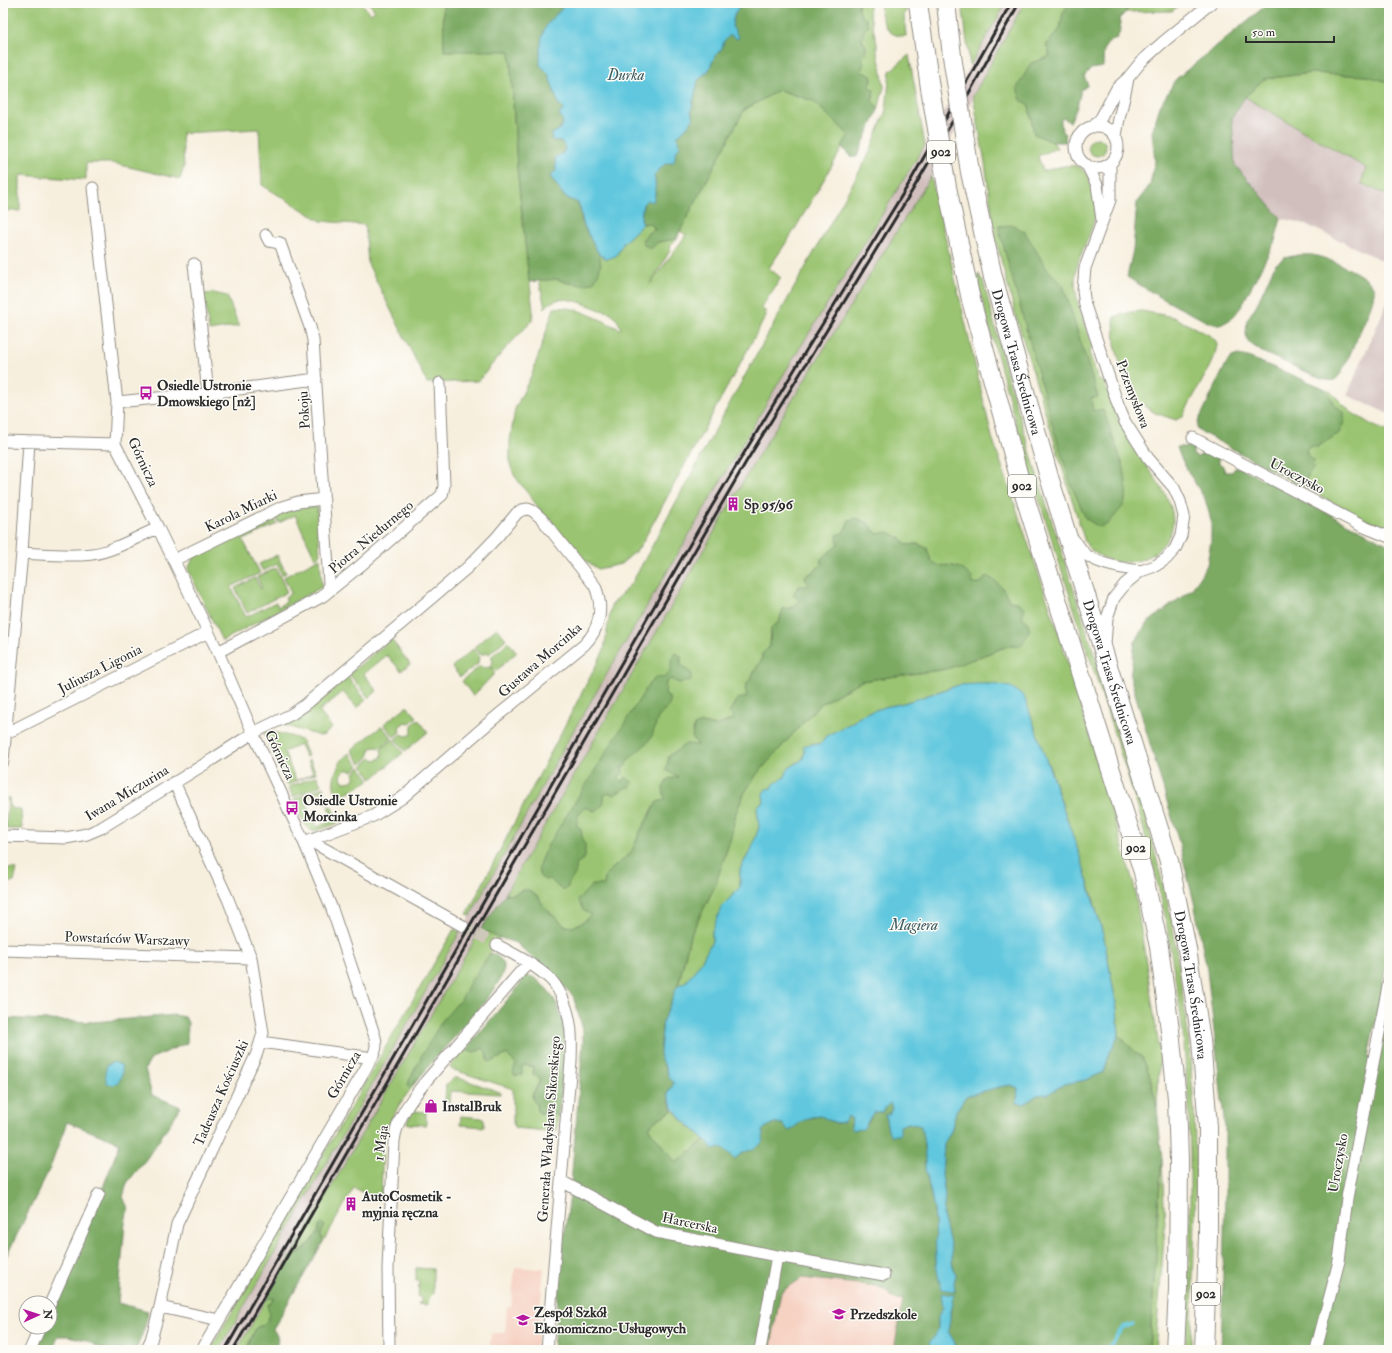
<svg xmlns="http://www.w3.org/2000/svg" width="1392" height="1353" viewBox="0 0 1392 1353" font-family="'IM FELL Double Pica',serif">
<rect width="100%" height="100%" fill="#fdfcf7"/>
<filter id="ink" filterUnits="userSpaceOnUse"><feTurbulence type="fractalNoise" baseFrequency=".025" numOctaves="2"/><feDisplacementMap in="SourceGraphic" scale="8" xChannelSelector="R" yChannelSelector="G"/><feConvolveMatrix kernelMatrix="1 2 1 2 8 2 1 2 1" color-interpolation-filters="sRGB"/></filter>
<filter id="wash" filterUnits="userSpaceOnUse"><feTurbulence type="fractalNoise" baseFrequency=".012" numOctaves="4" result="noise"/><feDisplacementMap in="SourceGraphic" scale="16" xChannelSelector="R" yChannelSelector="G"/><feGaussianBlur stdDeviation="0.9" result="paint"/><feColorMatrix in="noise" values="0 0 0 0 0 0 0 0 0 0 0 0 0 0 0 0 0 1.4 0 .05"/><feComposite in="paint" operator="in"/></filter>
<g filter="url(#wash)">
<rect width="100%" height="100%" fill="#f7efde"/>
<path fill="#f6d2c3" d="M515,1267L537,1269L544,1268L536,1350H477V1347H490L491,1333H505L507,1307H511Z
M802,1278L877,1286L889,1292L893,1298L903,1300L894,1350H770L781,1292Z"/>
<path fill="#d1bfbd" d="M1006,3H1024L931,176L761,451L505,894L479,932L237,1350H219L470,916L571,735L782,377L925,145Z
M1245,97L1367,169L1361,183L1389,196V414L1347,395L1389,298L1383,261L1305,224L1281,218L1235,165L1232,118Z"/>
<path fill="#9ac471" stroke="#62784e" d="M3,3H362L370,14L375,11L369,3H443L444,51L510,50L517,168L533,311L532,321L506,348L478,381L427,383L368,264L365,225L321,221L262,185L259,129L182,133L184,167L180,179L112,163H86V180L20,175V211L3,210Z
M859,3H869V11L877,44V52L881,67L884,87L878,110L876,105L872,101L874,96L869,87L872,79L869,74L861,72V58L866,46L862,40L864,29L858,5Z
M880,3H907V9L904,15L906,36C886,38 881,20 880,3Z
M962,3H1006L970,66Z
M1024,3H1069L1063,13L1060,29L1046,45L1050,54L1046,58L1031,63L1021,100L1029,106L1034,134L1053,142L1057,148L1038,156L1043,171C1052,169 1066,164 1076,166C1094,172 1098,205 1094,220C1090,238 1079,254 1076,272C1072,295 1085,325 1093,346L1089,352L1098,379L1105,383C1111,402 1118,421 1128,439C1144,470 1196,511 1161,547C1150,560 1133,563 1117,562C1110,562 1095,554 1090,549C1088,548 1087,544 1085,542L1015,313L995,237L985,163L973,96Z
M1126,3H1183L1172,11L1126,12Z
M909,55L925,145L782,377L571,735L470,916L467,914L604,650L611,606L633,581L743,379L869,154L886,110L890,71Z
M1311,73L1367,76L1389,82V196L1361,183L1366,168L1245,97L1264,79Z
M779,90L813,101L850,135L792,234L769,268L781,278L761,308L765,311L766,316L641,545L636,551L621,564L598,569L571,551L514,475L510,464V441L515,409L532,374L554,308C573,304 603,321 620,329L621,327C618,322 615,315 609,312C606,311 601,311 598,309C582,303 558,291 545,308L539,280L557,279L568,283L601,265L599,254L607,259L616,256L624,242L643,224L651,223L655,230L658,242L677,239L671,245L670,251L650,284L686,235L680,231L744,110Z
M1088 147a9 9 0 1 1 18 0a9 9 0 1 1-18 0Z
M931,176L992,437L1059,634L1134,885L1160,1053L1157,1107L1149,1073L1142,1057L1136,1053L1119,1035L1117,1009L1104,938L1092,894L1050,768L1011,687L991,684L959,685L904,703L885,707L864,714L851,723L826,736L820,744H811L805,751L803,759L788,769L785,777L774,784L764,802L757,807L759,827L752,848L740,869V887L727,901L712,931V941L701,962L687,981L678,986L690,936L715,886L731,837L736,812L745,792L757,774L819,705L861,681L947,669L1008,646H1020L1022,617L1017,602L1009,601L1006,594L981,583L972,585L950,565L940,566L931,561L926,548L917,544L907,545L902,539L877,534L868,523L849,520L838,545L821,559V564L815,571L805,576L808,586C801,600 800,607 783,609L779,622L771,629L770,646L762,654V659L746,686L748,697L734,719L716,726L702,723L698,745L679,777L663,788L666,800L657,802L641,830L631,853L606,874L604,885L591,914L585,921L573,927L565,926L545,908L539,898L523,890L512,895L505,894L761,451Z
M979,274L981,279L983,280L1008,378L1038,478L1143,806L1172,920L1188,1033L1194,1107L1196,1185L1191,1350H1185L1190,1245V1160L1189,1107L1183,1034L1178,996L1166,921L1158,885L1138,808L1022,446L978,285L980,283L978,276Z
M214,293L227,296L239,326L209,331L204,294Z
M1142,311L1173,317L1209,335L1217,342C1219,356 1190,401 1183,416L1176,420L1155,413L1138,401L1127,387L1115,345L1114,317L1131,312Z
M1319,386L1330,391L1351,412L1372,425L1389,432V526L1377,525L1303,487L1309,473L1314,468L1308,458L1306,449L1310,446L1317,447L1339,433L1344,412L1334,405L1328,393Z
M300,507H317V508L320,555L315,558L295,515L279,523L276,517L292,509Z
M274,518L277,524L243,540L260,573L231,587L246,617L276,602L278,607L287,601L285,597L291,593L284,577L320,558L322,587L222,641L188,569L194,557Z
M277,555L286,573L282,575L277,564L263,571L259,564Z
M276,568L287,592L247,613L235,588L255,578L261,589L262,588L257,577Z
M497,628L506,639L489,654L486,653L481,655L474,647Z
M391,639L410,664L401,671L387,655L364,674L377,691L369,698L349,674Z
M508,642L517,652L496,671L491,666L493,661L491,657Z
M473,649L479,656L478,664L460,677L452,667Z
M480,666L484,668L490,667L495,673L473,696L462,681Z
M347,676L366,700L357,708L343,692L319,711L332,728L324,735L320,736L283,725L282,724Z
M406,707H408L417,717L410,723L405,722L399,727L400,732L394,737L384,724Z
M418,719L428,732L405,751L395,739L401,734L406,736L410,735L412,731V725Z
M382,726L392,738L380,748L376,747L371,748L369,753V757L361,764L351,750Z
M267,730L297,738L302,741L308,756L306,757L300,745L284,752L296,781L313,773L308,760H310L316,773L287,785L264,732Z
M393,739L403,753L372,779L362,766L371,758L376,760L381,758L382,754L381,749Z
M349,753L359,766L353,771L350,770H345L341,775L342,780L345,782L352,781L355,776L354,773L360,767L370,780L354,789L339,796C329,787 335,769 342,760C344,757 347,755 349,753Z
M317,776L321,785L293,797L289,787Z
M323,787L330,803L327,804L321,791L305,799L317,827L334,820L328,807L331,806L338,822L336,824C329,826 321,830 314,831C304,831 298,808 294,799Z
M8,797L9,798L10,808L21,809L22,829H8L6,826Z
M3,868L17,869L14,882H3Z
M454,929L460,932L219,1350H210Z
M479,932L490,933L494,936L499,938L462,998L434,1036L409,1081L410,1087L418,1079L399,1105L388,1127L383,1138L381,1197C371,1197 363,1193 354,1188L323,1242L322,1238L320,1235L322,1231L319,1230L312,1241L298,1254V1252C302,1244 305,1244 304,1234Z
M483,1048L486,1052L487,1059L495,1061L498,1058L507,1054L512,1060L522,1067L525,1065L533,1067L540,1078L539,1082L532,1095L533,1100L536,1104L537,1111L540,1113H555L558,1117L556,1132L516,1128L514,1127L513,1122V1089L451,1069L450,1066L466,1049L479,1051Z
M454,1078H459L500,1092V1094L450,1091L449,1102L445,1101L446,1085Z
M673,1110L688,1126L706,1139L676,1163L648,1127L658,1119Z
M415,1111L426,1112V1125L408,1124L407,1123L409,1117Z
M461,1116L482,1118L484,1120V1127L460,1125Z
M1162,1159L1165,1227L1155,1350H1149C1155,1286 1156,1223 1162,1159Z
M416,1268L433,1269V1294L429,1298L428,1304L425,1305L418,1304V1303H421V1298L418,1297L419,1281H416Z
M275,1297L269,1309L270,1315L266,1323L256,1328L246,1350H237L265,1301L270,1298Z"/>
<path fill="#7baa63" stroke="#536a47" d="M443,3H566L547,25L542,47L540,65L548,73L559,105L563,107C564,120 564,127 552,134L551,139L561,141L565,147L563,153L555,158L556,171L550,176L565,197L578,203C582,210 580,217 583,224C592,247 611,257 593,283L581,285L568,283L557,279L529,282L517,168L510,51H444Z
M741,3H859L858,5L861,16L866,18L869,26L864,30L862,40L866,46V54L862,58L864,63L861,72L870,74L872,79L869,87L874,90L872,101L876,105L878,110L857,157H853L846,152L842,146L849,135L813,101L779,90L744,110L680,231L677,239L658,242L651,249L645,246L642,240L649,232L655,230L651,223L643,224L641,219L643,204L647,200L653,202C656,193 656,185 653,175L665,164L674,162L677,137L693,120L691,111L698,80L709,70L715,56L722,48L724,41L730,35L737,39L732,26L734,16Z
M1069,3H1126V12L1119,19L1121,29L1117,38C1101,45 1104,51 1103,67L1091,69L1084,76L1087,83V86L1081,90L1077,107L1070,122L1063,118L1061,120L1062,132L1065,134L1066,142H1053L1034,134L1029,106L1021,100L1017,88L1031,63L1046,58L1050,55L1046,45L1060,29L1063,13Z
M1269,3H1389V82L1367,76L1311,73L1264,79L1245,97L1232,118L1235,165L1281,218L1275,241L1241,307C1234,316 1227,326 1214,324C1208,323 1200,318 1194,315C1171,304 1149,291 1127,277L1133,250L1137,202L1150,185L1155,162L1152,132L1160,106L1176,79Z
M1013,225L1025,232L1047,269L1063,285L1098,397L1091,398L1093,411L1103,409L1124,468L1127,490L1124,505L1108,524L1099,527L1086,519L1072,487L1053,427L1033,354L998,226Z
M1298,255C1304,255 1311,254 1317,256C1329,259 1371,276 1374,289C1376,300 1360,330 1356,341C1352,349 1342,375 1336,379C1332,382 1327,380 1322,379L1262,352L1248,342L1246,334L1247,320L1257,304L1275,265L1284,258Z
M1238,355L1248,357L1319,386L1328,393L1334,405L1344,412V422L1339,433L1317,447L1310,446L1306,449L1308,457L1313,460L1314,468L1309,473L1303,487L1203,433L1197,428L1198,422L1227,362L1232,357Z
M1177,447H1193V455L1198,457L1203,453L1211,452L1218,456L1219,463L1223,466L1225,472H1232L1235,468L1239,467L1389,545V952L1368,1058L1378,1059L1389,1007V1350H1221L1225,1194V1127L1207,970L1194,902L1177,835L1130,676L1135,642L1146,624L1192,589L1207,565L1211,540V520L1205,499L1190,475L1180,456Z
M857,518L868,523L877,534L888,532L902,539L907,545L917,544L927,548L931,561L940,566C954,564 963,567 972,578L973,584L981,583L987,576C999,583 1004,588 1009,601L1017,602L1025,608L1022,617C1035,626 1028,636 1020,646H1008L947,669L861,681L819,705L757,774L745,792L736,812L731,837L715,886L690,936L678,986C674,992 674,997 671,1003C669,1009 664,1015 663,1021C660,1043 658,1065 674,1083L668,1093L669,1101L673,1110L658,1119L648,1127L676,1163L706,1139L714,1149C721,1147 724,1148 729,1153L740,1154L747,1150L753,1149L763,1134L762,1131C767,1125 775,1123 783,1123L789,1130L805,1119L815,1117L822,1116L837,1124L848,1116L852,1119L851,1126L868,1123L871,1116L874,1112H883L884,1108L890,1103L892,1108L889,1114L885,1115L888,1130L908,1123L922,1126L925,1158V1167L934,1210L936,1233V1264L939,1272V1281L955,1292L954,1282L956,1275L952,1263V1252L943,1216L945,1196L942,1175L944,1144L951,1131L956,1111L966,1096L999,1087L1011,1085L1018,1088L1017,1103L1024,1104L1037,1095L1048,1094L1064,1084L1086,1080L1104,1072L1110,1052L1119,1035L1136,1053L1142,1057L1149,1073L1157,1107L1162,1159L1157,1217L1156,1259L1149,1350H955V1343L948,1331C950,1322 949,1312 953,1304L942,1293L943,1307L938,1317V1328L935,1336L929,1343L937,1347L939,1350H894L903,1300L892,1298L889,1292L877,1286L802,1278L781,1292L770,1350H553L562,1253L570,1195L583,1043V1030L573,996L553,975L516,943L494,936L490,933L479,932L505,894L512,895L523,890H529L539,898L545,908L565,926L573,927L585,921L591,915L583,910L578,900L592,885H604L606,874L631,853L641,830L657,802L665,800L663,788L668,779L678,777L666,770L669,756L686,744L698,745L692,737L694,726L702,723L716,726L734,719L729,712L737,699L747,697L745,687L762,659V654L770,646L771,628L779,622L783,609L792,608L800,601L793,594L799,586H808L805,576L815,571L821,564V559L838,545L837,535L844,532L849,520Z
M676,653L681,656V665L692,674L690,681H685L679,683L671,679L666,682L665,695L669,697L670,704L658,718L652,736L647,743L628,760L626,766L622,767L623,773L619,776L620,781H623L626,777L633,783L631,787H627L614,795L610,793L604,795C605,804 602,807 594,811L586,807C579,812 576,818 577,826L581,829L583,842L585,844V858L577,863C576,867 576,871 575,874C572,880 568,881 568,887L564,890L558,887L550,879L545,880C543,879 541,878 540,876C535,867 544,853 548,845L649,684C654,679 657,676 664,678C670,672 672,667 671,659Z
M491,953C497,956 504,959 504,968C503,986 452,1040 438,1055C429,1066 420,1078 409,1088L408,1086L409,1081L423,1053L442,1021L462,998L470,982Z
M524,975C528,976 533,976 536,979C540,981 543,986 547,989C575,1021 563,1079 558,1117L555,1113L552,1115L548,1112L540,1113L537,1111L536,1104L533,1100L532,1095L539,1083L540,1078L533,1075V1067L525,1065L522,1067V1075L515,1076C512,1072 514,1068 516,1064L512,1060L507,1054L491,1062L488,1061L486,1052L483,1048L474,1052L466,1049L514,992L522,981Z
M175,1015L185,1017L188,1023L187,1043L152,1058L145,1069L152,1095L181,1107L147,1158L127,1183L123,1197L128,1208L125,1223L118,1303L148,1311L144,1330L136,1350H104L85,1340L68,1336H58L53,1350L45,1346L39,1350H32L42,1327H50V1310L102,1190L120,1143L67,1122L50,1168L3,1263V1018L93,1022Z
M322,1224L324,1225L325,1226L320,1235L322,1238L323,1242L273,1329C278,1336 280,1342 274,1350H246L256,1328L266,1323L270,1315L267,1305L273,1300L274,1298H270L265,1301L304,1234C304,1243 301,1245 298,1252V1254C307,1248 318,1237 319,1226Z"/>
<path fill="#61c7de" stroke="#467984" d="M566,3H741L734,16L732,26L739,38L737,39L730,35L724,41L722,48L715,56L709,70L698,80L691,111L693,120L677,137L680,146L676,152L674,162L665,164L654,175C656,185 656,193 653,202L647,200L643,204L641,219L643,224L624,242L616,256L607,259L599,254L588,234L583,223L580,207L578,203L565,197L550,176L556,171L555,157L563,153L565,148L561,141L551,140L552,134L559,130L563,124L562,119L559,114L563,111V107L559,105L548,73L540,65C540,53 540,35 547,25C552,17 561,11 566,3Z
M976,684H991L1011,687L1024,696L1082,862L1104,938L1117,1009L1119,1035L1110,1052L1104,1072L1086,1080L1064,1084L1048,1094L1037,1095L1024,1104L1017,1103L1018,1088L1011,1085L999,1087L966,1096L956,1111L951,1131L944,1144L942,1175L945,1196L943,1216L952,1252V1263L956,1275L954,1282L955,1292L942,1289C932,1264 938,1237 934,1210C932,1196 928,1182 925,1169C925,1166 925,1163 925,1160C925,1149 923,1137 921,1126L908,1123L900,1126V1135H891L888,1130L885,1115L889,1114L892,1108L890,1103L885,1108L883,1112H874C869,1117 868,1124 863,1129L853,1130L851,1126L852,1119L848,1116L844,1122C834,1124 832,1121 823,1117C813,1112 797,1125 789,1131L785,1127L783,1124C775,1123 767,1125 762,1131C769,1151 745,1147 735,1159C728,1153 724,1145 714,1150C700,1129 672,1120 668,1093L674,1083L669,1077L664,1064L661,1060L660,1053L663,1020L671,1003L675,991L678,986L687,981L701,962L712,941V931L721,908L740,887V869L752,848L759,827L757,807L764,802L763,794L766,789L772,788L774,784L785,777L788,769L803,759L805,751L803,746L811,744H820L826,736L851,723L864,714L885,707L904,703L959,685Z
M113,1062L121,1065L122,1070V1074L118,1083L113,1085L107,1083L105,1074L107,1065Z
M941,1293L954,1295L953,1304L950,1311V1319L948,1331L955,1343V1350H939L937,1347L932,1348L929,1343L935,1336L938,1328V1317L943,1307Z"/>
<g fill="none" stroke-linecap="round" stroke-linejoin="round">
<path stroke="#61c7de" stroke-width="3.5" d="M1107,1350L1123,1327L1133,1324"/>
</g>
</g>
<g filter="url(#ink)">
<g fill="none" stroke-linecap="round" stroke-linejoin="round">
<path stroke="#cec8ba" stroke-width="11" stroke-dasharray="11 5.5" stroke-linecap="butt" d="M463,926L497,945"/>
<g stroke="#918d84" stroke-width="13">
<path id="street" d="M1076 147a21 21 0 1 1 42 0a21 21 0 1 1-42 0Z
M1093,127L1101,118L1117,88L1128,78L1141,62L1162,43L1211,3
M1116,137C1118,117 1125,98 1128,78
M1087,165L1097,185L1102,220
M93,188L117,402L115,444L158,528L218,652L253,733L304,842L332,909L375,1037C377,1046 376,1051 371,1059L202,1350
M266,235L269,241L280,243L310,327L313,340L329,583L328,590L324,594
M194,264L208,393
M117,402L208,393L316,379
M1193,438L1362,526L1389,537
M3,441L115,444
M1072,538C1076,542 1080,548 1084,553C1096,564 1125,569 1141,571
M22,553C45,554 69,557 92,554C112,552 139,536 158,528
M174,560L282,507L298,502L324,499
M1105,644L1107,618L1114,598L1125,584L1141,571L1155,566L1166,559L1175,549L1181,536L1184,516L1180,501L1174,488L1148,458L1125,422L1118,405L1085,305L1083,291L1085,268L1110,200V164
M218,652L323,596L360,566L442,495L444,486L440,383
M3,732L13,730L208,632
M3,761L22,553L29,442
M3,836L66,838L87,834L101,828L213,759L253,733L292,714L305,705L468,567L497,537L517,513L522,510L528,509L533,511L542,519L595,586C604,608 600,629 584,645L491,721L402,798L373,816L304,842
M304,842L314,843L463,926
M497,945C515,955 534,964 549,978C554,982 558,989 561,995C572,1018 572,1036 571,1061L547,1350
M3,950L251,958
M261,1042L366,1057L371,1059
M561,1181L656,1232L777,1256L884,1275
M50,1304L99,1194
M160,1307L219,1320
M30,1350L40,1327
M146,1350L151,1340L160,1307L177,1224L257,1053L263,1033L251,958L228,899L174,782
M389,1350L388,1268L394,1141C397,1117 411,1100 426,1081L528,963
M760,1350L777,1256
M1316,1350L1339,1261L1347,1198L1389,981"/>
</g>
<g stroke="#918d84" stroke-width="20">
<g id="primary">
<path id="s1" d="M993,277L1049,477L1169,861L1187,949L1201,1040L1208,1127V1238L1204,1350"/>
<path d="M971,300L1022,488L1143,872L1159,947L1170,1030L1177,1099L1179,1160L1178,1289L1175,1350"/>
</g>
</g>
<use href="#street" stroke="#fff" stroke-width="11"/>
<use href="#primary" stroke="#fff" stroke-width="18"/>
<path stroke="#2b2b2b" stroke-width="3" d="M225,1350L712,506L807,349L907,187L1011,3
M233,1350L746,462L912,191L973,86L1019,3"/>
<g stroke="#918d84" stroke-width="20" stroke-linecap="butt">
<path id="primary-bridge" d="M918,3L930,88L947,187L971,300
M946,3L952,56L970,172L993,277"/>
</g>
<use href="#primary-bridge" stroke="#fff" stroke-width="18"/>
</g>
</g>
<defs>
<g id="bus-bare" transform="scale(1.08)"><path d="M-5-6H5V4H4V6H2V4H-2V6H-4V4H-5ZM-3.5-4V0h7V-4ZM-3.5 1.2v1.5H-2V1.2ZM2 1.2v1.5H3.5V1.2Z" fill="#b5179e" stroke="#fdfcf7" stroke-width="2.5" paint-order="stroke"/></g>
<g id="building-bare" transform="scale(1.08)"><path d="M-4-6H4V6H1V3H-1V6H-4ZM-2.5-4.3h1.7v1.8h-1.7ZM.8-4.3h1.7v1.8H.8ZM-2.5-1h1.7V.8h-1.7ZM.8-1h1.7V.8H.8Z" fill="#b5179e" stroke="#fdfcf7" stroke-width="2.5" paint-order="stroke"/></g>
<g id="shop-bare" transform="scale(1.08)"><path d="M-5-2.5h2.3a2.7 3.5 0 0 1 5.4 0H5L5.5 6h-11ZM-1.5-2.5h3a1.5 2.3 0 0 0-3 0Z" fill="#b5179e" stroke="#fdfcf7" stroke-width="2.5" paint-order="stroke"/></g>
<g id="school-bare" transform="scale(1.08)"><path d="M0-5L7-2L0 1L-7-2ZM-4 1L0 2.5L4 1V4Q0 6-4 4Z" fill="#b5179e" stroke="#fdfcf7" stroke-width="2.5" paint-order="stroke"/></g>
</defs>
<g fill-rule="evenodd">
<use href="#bus-bare" x="146" y="393"/>
<use href="#building-bare" x="733" y="504"/>
<use href="#bus-bare" x="292" y="808"/>
<use href="#shop-bare" x="431" y="1106"/>
<use href="#building-bare" x="351" y="1204"/>
<use href="#school-bare" x="839" y="1314"/>
<use href="#school-bare" x="523" y="1320"/>
</g>
<g text-anchor="middle" dominant-baseline="central" stroke-width="3" stroke-linejoin="round" paint-order="stroke">
<g fill="#fdfcf7" stroke="#6a6a68" stroke-width="1">
<rect x="927" y="141" width="28" height="22" rx="3"/>
<rect x="1008" y="475" width="28" height="22" rx="3"/>
<rect x="1122" y="837" width="28" height="22" rx="3"/>
<rect x="1192" y="1283" width="28" height="22" rx="3"/>
</g>
<g font-size="13" font-weight="bold" fill="#2b2b2b">
<text x="941" y="152">902</text>
<text x="1022" y="486">902</text>
<text x="1136" y="848">902</text>
<text x="1206" y="1294">902</text>
</g>
<g font-size="14" fill="#2b2b2b" stroke="#fdfcf7">
<text stroke="none"><textPath href="#s1" startOffset="88">Drogowa Trasa Średnicowa</textPath></text>
<text transform="translate(1133 394) rotate(69)">Przemysłowa</text>
<text transform="translate(304 410) rotate(-94)">Pokoju</text>
<text transform="translate(143 462) rotate(65)">Górnicza</text>
<text transform="translate(1297 476) rotate(28)">Uroczysko</text>
<text transform="translate(241 511) rotate(-26)">Karola Miarki</text>
<text transform="translate(371 537) rotate(-40)">Piotra Niedurnego</text>
<text transform="translate(540 660) rotate(-41)">Gustawa Morcinka</text>
<text transform="translate(100 669) rotate(-27)">Juliusza Ligonia</text>
<text stroke="none"><textPath href="#s1" startOffset="412">Drogowa Trasa Średnicowa</textPath></text>
<text transform="translate(280 755) rotate(65)">Górnicza</text>
<text transform="translate(127 793) rotate(-31)">Iwana Miczurina</text>
<text transform="translate(127 939) rotate(2)">Powstańców Warszawy</text>
<text stroke="none"><textPath href="#s1" startOffset="736">Drogowa Trasa Średnicowa</textPath></text>
<text transform="translate(344 1075) rotate(-60)">Górnicza</text>
<text transform="translate(221 1093) rotate(-66)">Tadeusza Kościuszki</text>
<text transform="translate(549 1129) rotate(-86)">Generała Władysława Sikorskiego</text>
<text transform="translate(381 1143) rotate(-82)">1 Maja</text>
<text transform="translate(1338 1163) rotate(-80)">Uroczysko</text>
<text transform="translate(690 1223) rotate(12)">Harcerska</text>
</g>
<g font-size="14" font-weight="bold" fill="#2b2b2b" stroke="#fdfcf7" text-anchor="start">
<text x="157" y="385">Osiedle Ustronie<tspan x="157" dy="16">Dmowskiego [nż]</tspan></text>
<text x="744" y="504">Sp 95/96</text>
<text x="303" y="800">Osiedle Ustronie<tspan x="303" dy="16">Morcinka</tspan></text>
<text x="442" y="1106">InstalBruk</text>
<text x="362" y="1196">AutoCosmetik -<tspan x="362" dy="16">myjnia ręczna</tspan></text>
<text x="534" y="1312">Zespół Szkół<tspan x="534" dy="16">Ekonomiczno-Usługowych</tspan></text>
<text x="850" y="1314">Przedszkole</text>
</g>
<g font-size="15" font-style="italic" fill="#3b5a61" stroke="#fdfcf7">
<text x="626" y="75">Durka</text>
<text x="914" y="925">Magiera</text>
</g>
</g>
<rect width="1392" height="1353" fill="none" stroke="#fdfcf7" stroke-width="16"/>
<g transform="translate(38 1315) rotate(87)"><circle r="19" fill="#fdfcf7" stroke="#a9a8a5"/>
<path d="M0-3L7 15L0 10L-7 15Z" fill="#b5179e"/>
<text y="-6" font-size="11" font-weight="bold" text-anchor="middle" fill="#2b2b2b">N</text>
</g>
<path d="M1246 36v6h88v-6" fill="none" stroke="#2b2b2b" stroke-width="2"/>
<text x="1252" y="36" font-size="12" fill="#2b2b2b" stroke="#fdfcf7" stroke-width="3" paint-order="stroke">50 m</text>
</svg>
